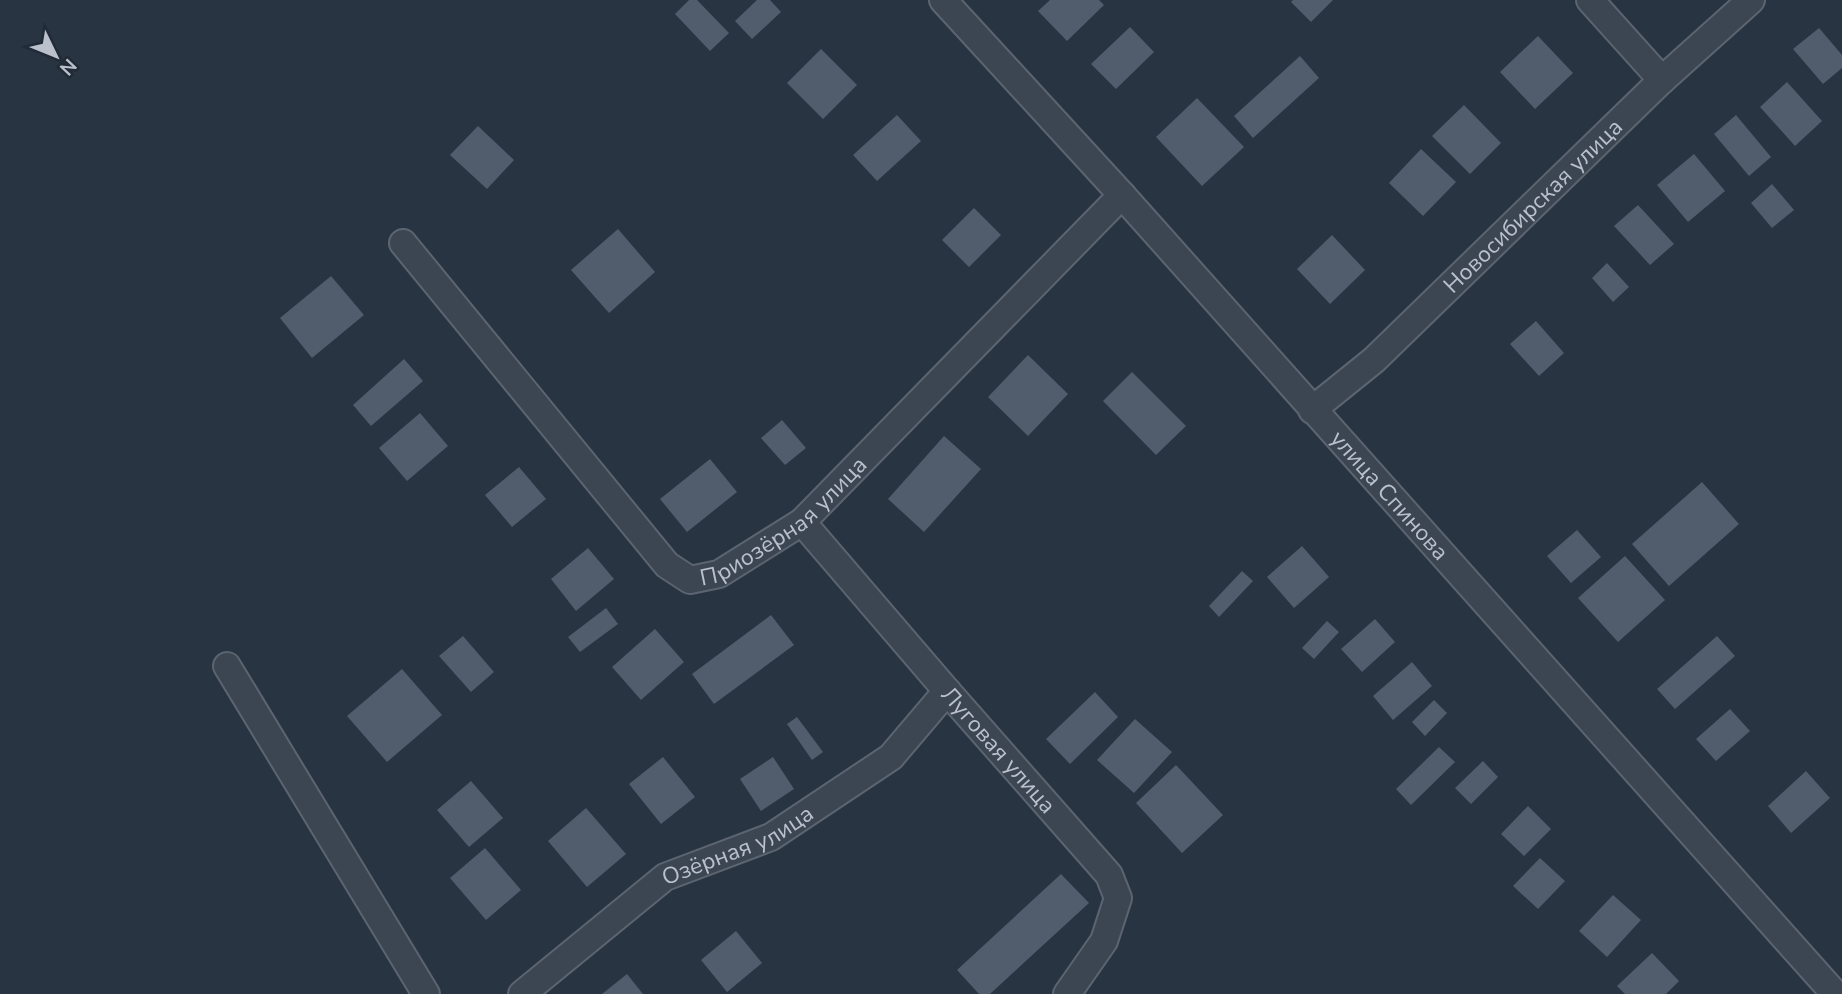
<svg xmlns="http://www.w3.org/2000/svg" width="1842" height="994" viewBox="0 0 1842 994" font-family="'Nunito Sans',sans-serif">
<rect width="100%" height="100%" fill="#283442"/>
<path fill="#515d6d" d="M689,0H697L729,33L710,51L675,14Z
M757,0H770L781,12L752,39L735,21Z
M1050,0H1099L1104,5L1067,41L1038,11Z
M1293,0H1333L1311,22L1291,2Z
M1130,27L1154,52L1116,89L1091,64Z
M1819,28L1842,55V68L1823,84L1793,49Z
M1538,36L1573,73L1535,109L1500,72Z
M821,49L857,85L823,119L787,83Z
M1300,56L1319,78L1253,138L1234,116Z
M1787,82L1822,121L1795,146L1760,107Z
M1197,98L1244,147L1202,186L1156,137Z
M1464,105L1501,143L1470,174L1432,136Z
M897,115L921,141L877,181L853,155Z
M1736,115L1771,157L1749,176L1714,134Z
M478,126L514,160L487,189L450,155Z
M1421,149L1456,182L1423,216L1389,183Z
M1694,154L1725,191L1688,222L1657,185Z
M1772,184L1794,210L1772,228L1751,203Z
M1638,205L1674,244L1650,265L1614,226Z
M974,208L1001,235L969,267L942,240Z
M618,229L655,272L609,313L571,270Z
M1332,235L1365,270L1330,304L1297,269Z
M1607,263L1629,287L1613,302L1592,278Z
M331,276L364,315L312,358L280,318Z
M1536,321L1564,353L1539,376L1510,344Z
M1028,355L1068,394L1028,436L988,397Z
M404,359L423,381L371,426L353,405Z
M1132,372L1186,426L1156,455L1103,401Z
M420,413L448,446L407,481L379,448Z
M782,420L806,448L785,465L761,438Z
M944,436L981,469L924,532L888,499Z
M710,459L737,492L687,532L660,499Z
M519,467L546,499L512,527L485,495Z
M1702,482L1739,524L1669,586L1632,544Z
M1577,530L1601,557L1571,583L1547,556Z
M1302,546L1329,577L1294,608L1267,577Z
M588,548L614,579L576,611L551,579Z
M1625,556L1665,600L1618,642L1578,598Z
M1242,571L1253,581L1219,617L1209,606Z
M606,608L618,624L580,652L568,637Z
M771,615L794,645L714,704L692,674Z
M1375,619L1395,642L1362,672L1341,649Z
M1327,621L1339,632L1314,659L1302,648Z
M655,629L684,662L641,700L612,667Z
M463,636L494,672L471,692L439,656Z
M1717,636L1735,656L1675,709L1657,689Z
M1412,662L1432,686L1393,720L1373,696Z
M402,669L442,715L387,762L347,716Z
M1095,692L1118,717L1070,764L1046,739Z
M1434,700L1447,713L1425,736L1412,722Z
M1730,709L1750,731L1716,761L1696,739Z
M797,717L823,752L812,760L787,724Z
M1135,719L1172,752L1134,793L1097,760Z
M1439,747L1455,762L1411,805L1396,789Z
M663,757L695,797L661,824L629,784Z
M773,757L794,789L761,811L740,779Z
M1483,761L1498,777L1471,804L1455,788Z
M1176,765L1223,815L1182,853L1136,803Z
M1806,771L1830,798L1791,833L1768,806Z
M471,781L503,818L469,847L437,810Z
M1528,806L1551,829L1524,856L1501,834Z
M586,808L626,854L587,887L548,841Z
M485,848L521,890L486,920L450,878Z
M1540,858L1565,881L1538,909L1513,886Z
M1061,874L1089,903L990,994H979L957,970Z
M1613,895L1641,920L1607,957L1579,931Z
M736,931L762,963L727,992L701,960Z
M1652,953L1679,981L1666,994H1625L1617,986Z
M627,974L643,994H602Z"/>
<g fill="none" stroke-linecap="round" stroke-linejoin="round">
<g stroke="#5b6470" stroke-width="30">
<g id="street">
<path id="s1" d="M943,0L1122,195L1835,994"/>
<path d="M1590,0L1662,80"/>
<path id="s2" d="M403,243L667,565L690,580L719,574L802,522L1122,195"/>
<path id="s3" d="M1312,410L1374,360L1662,80L1751,0"/>
<path id="s4" d="M802,522L947,691L1109,875L1118,898L1104,941L1067,994"/>
<path d="M227,666L426,994"/>
<path id="s5" d="M522,994L665,877L771,837L891,757L947,691"/>
</g>
</g>
<use href="#street" stroke="#3c4652" stroke-width="26"/>
</g>
<g text-anchor="middle" dominant-baseline="central" stroke-width="5" stroke-linejoin="round" paint-order="stroke">
<g font-size="23" fill="#bac1cc" stroke="#212b38">
<text stroke="none"><textPath href="#s3" startOffset="301">Новосибирская улица</textPath></text>
<text stroke="none"><textPath href="#s1" startOffset="667">улица Спинова</textPath></text>
<text stroke="none"><textPath href="#s2" startOffset="556">Приозёрная улица</textPath></text>
<text stroke="none"><textPath href="#s4" startOffset="301">Луговая улица</textPath></text>
<text stroke="none"><textPath href="#s5" startOffset="264">Озёрная улица</textPath></text>
</g>
</g>
<g transform="translate(56 56) rotate(133)" stroke="#212b38" stroke-width="5" paint-order="stroke">
<path d="M0-5L12 26L0 18L-12 26Z" fill="#bac1cc"/>
<text y="-10" font-size="19" font-weight="bold" text-anchor="middle" fill="#bac1cc">N</text>
</g>
</svg>
